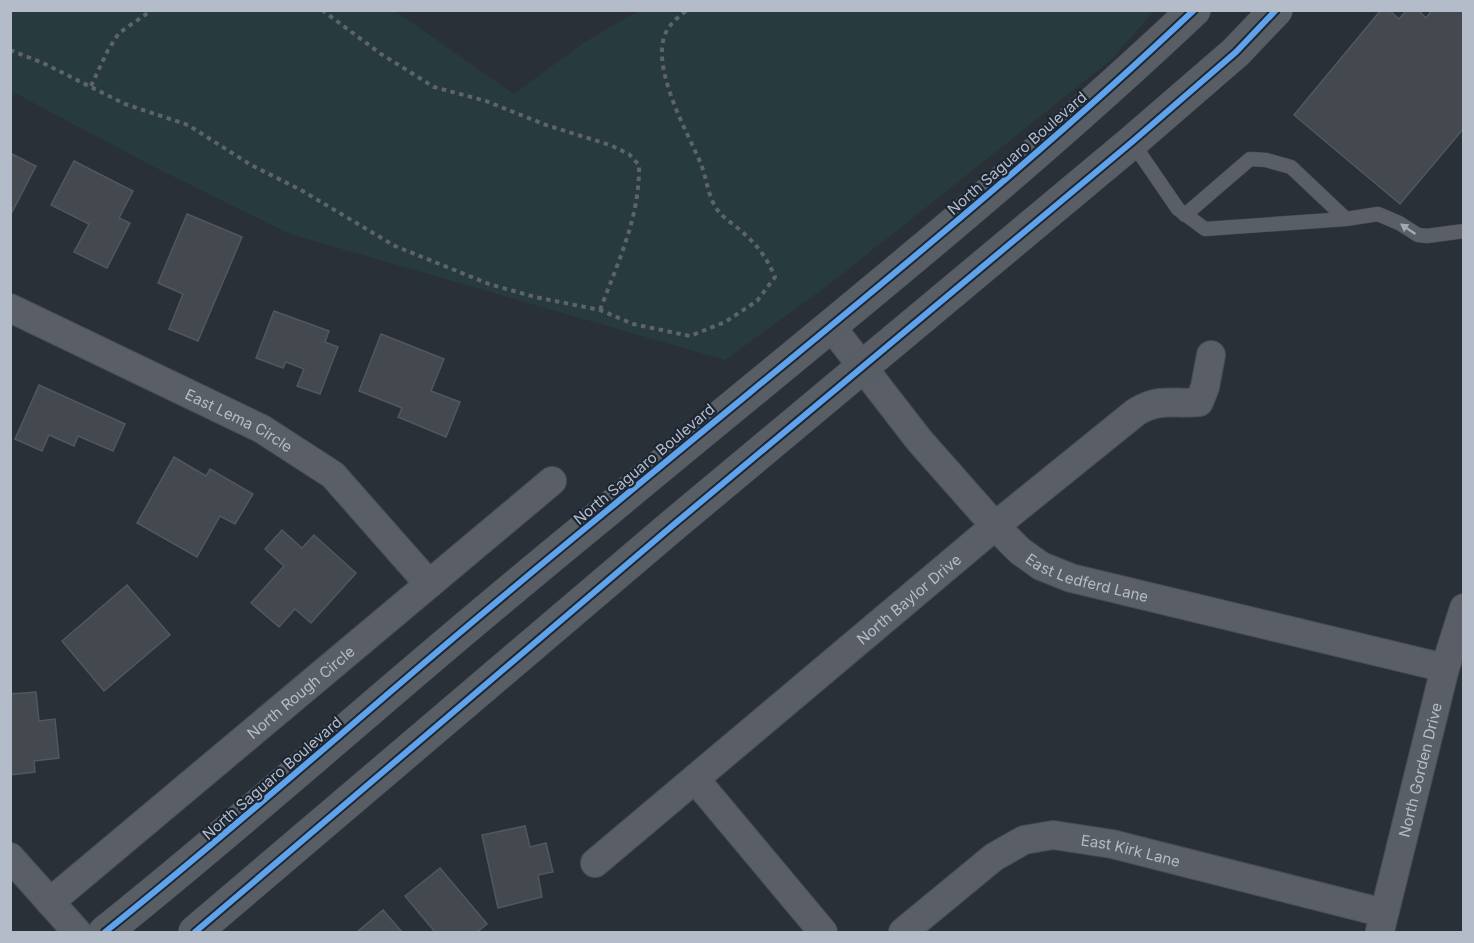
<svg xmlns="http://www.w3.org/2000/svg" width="1474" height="943" viewBox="0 0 1474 943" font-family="Inter,sans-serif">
<rect width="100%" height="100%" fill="#2a3038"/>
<path fill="#273a3e" d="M10,11H395L514,94L583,43L638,11H1154L1110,61L831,283L725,360L290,234L156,168L11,91Z"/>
<path fill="#444950" stroke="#52575f" stroke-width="1.5" d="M1381,10H1389L1399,19L1407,10H1418L1426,18L1432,10H1464V128L1400,204L1294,115Z
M10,153L36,166L10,216Z
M74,161L133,191L119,218L130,223L107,268L74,252L89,224L51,205Z
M187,214L242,237L198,341L169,329L183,294L158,283Z
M274,311L329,331L325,342L338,347L320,394L297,386L304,369L286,362L283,368L256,358Z
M381,334L444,359L431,391L460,402L446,437L398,417L402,408L359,391Z
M39,385L125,424L113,451L78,436L74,446L49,435L42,451L15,439Z
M174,457L206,476L210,469L253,494L235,524L220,516L197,557L137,523Z
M282,530L302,548L314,535L356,573L311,623L295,609L279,627L251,603L284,566L265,549Z
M127,585L170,635L104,691L62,641Z
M36,692L39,721L55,719L59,758L34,761L35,772L10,775V694Z
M525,826L530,847L546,843L553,872L538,875L542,897L498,908L482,835Z
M440,868L487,924L477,932H435L405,896Z
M383,910L402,932H357Z"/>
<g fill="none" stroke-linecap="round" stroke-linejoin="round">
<g stroke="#484c53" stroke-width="15">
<path id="lane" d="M1132,142L1178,209L1205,229L1346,219L1378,214L1399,223L1418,235L1427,236L1464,231
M1185,215L1250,159L1266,160L1291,167L1346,219"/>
</g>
<g stroke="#484c53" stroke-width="30">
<g id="street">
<path id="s1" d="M10,308L262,429L333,475L429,584"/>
<path id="s2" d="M830,325L919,440L995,526L1020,551L1041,566L1071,578L1445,668"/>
<path d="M695,779L823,932"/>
<path d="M10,857L77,932"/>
<path id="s3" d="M595,863L995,526L1136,412C1161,397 1172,405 1199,402L1205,387L1211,355"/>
<path id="s4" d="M50,902L552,481"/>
<path id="s5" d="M1380,931L1445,668L1464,608"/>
<path id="s6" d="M903,932L994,857L1024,840L1053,835L1112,844L1384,913"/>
</g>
</g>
<g stroke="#484c53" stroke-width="34">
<path id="secondary" d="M105,932C204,853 299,770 396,687C466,627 538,567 610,508C807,344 1008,186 1194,10
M195,932L672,526L1132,142L1236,52L1276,10"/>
</g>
<path stroke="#5d636a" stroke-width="4" stroke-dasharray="4.5 4.5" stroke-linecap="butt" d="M322,10L381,54L434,87L486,101L546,125L610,145L629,154L639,165C640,217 618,262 600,310
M10,50L43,63L125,104L188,125L251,165L301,190L395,246L489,284L535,297L600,310L633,324L690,336L725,322L757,301L775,277C767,258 756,243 740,230C733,224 724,218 719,212C708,199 707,179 701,164C688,133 644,58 670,26C674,20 681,15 687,10
M91,86L108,50L119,33L152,10"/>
<use href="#lane" stroke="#5a5e66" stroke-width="14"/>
<use href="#street" stroke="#5a5e66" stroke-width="28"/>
<use href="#secondary" stroke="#595d64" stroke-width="33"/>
<g stroke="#1d2633" stroke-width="10">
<path id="cycleway" d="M105,932C204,853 299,770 396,687C466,627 538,567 610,508C807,344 1008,186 1194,10
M195,932L672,526L1132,142L1236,52L1276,10"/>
</g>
<use href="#cycleway" stroke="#60a3ed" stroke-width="6"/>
</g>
<defs><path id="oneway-solid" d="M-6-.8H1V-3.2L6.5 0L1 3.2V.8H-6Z" transform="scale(1.5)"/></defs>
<use fill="#a2a9b5" href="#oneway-solid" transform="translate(1408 229) rotate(-146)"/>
<g text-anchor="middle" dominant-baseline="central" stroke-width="4.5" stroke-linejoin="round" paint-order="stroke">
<g font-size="15" fill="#b4bcc9" stroke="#1d2633">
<text transform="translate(1017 153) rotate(-41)">North Saguaro Boulevard</text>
<text stroke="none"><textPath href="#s1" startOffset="255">East Lema Circle</textPath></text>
<text transform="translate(644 464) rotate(-40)">North Saguaro Boulevard</text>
<text stroke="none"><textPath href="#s2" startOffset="369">East Ledferd Lane</textPath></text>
<text stroke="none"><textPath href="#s3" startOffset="410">North Baylor Drive</textPath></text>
<text stroke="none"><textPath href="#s4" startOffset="327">North Rough Circle</textPath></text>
<text stroke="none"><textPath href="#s5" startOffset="166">North Gorden Drive</textPath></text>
<text transform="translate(272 778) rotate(-41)">North Saguaro Boulevard</text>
<text stroke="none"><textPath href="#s6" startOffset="261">East Kirk Lane</textPath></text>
</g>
</g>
<rect width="1474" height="943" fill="none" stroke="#b4bcc9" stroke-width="24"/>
</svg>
